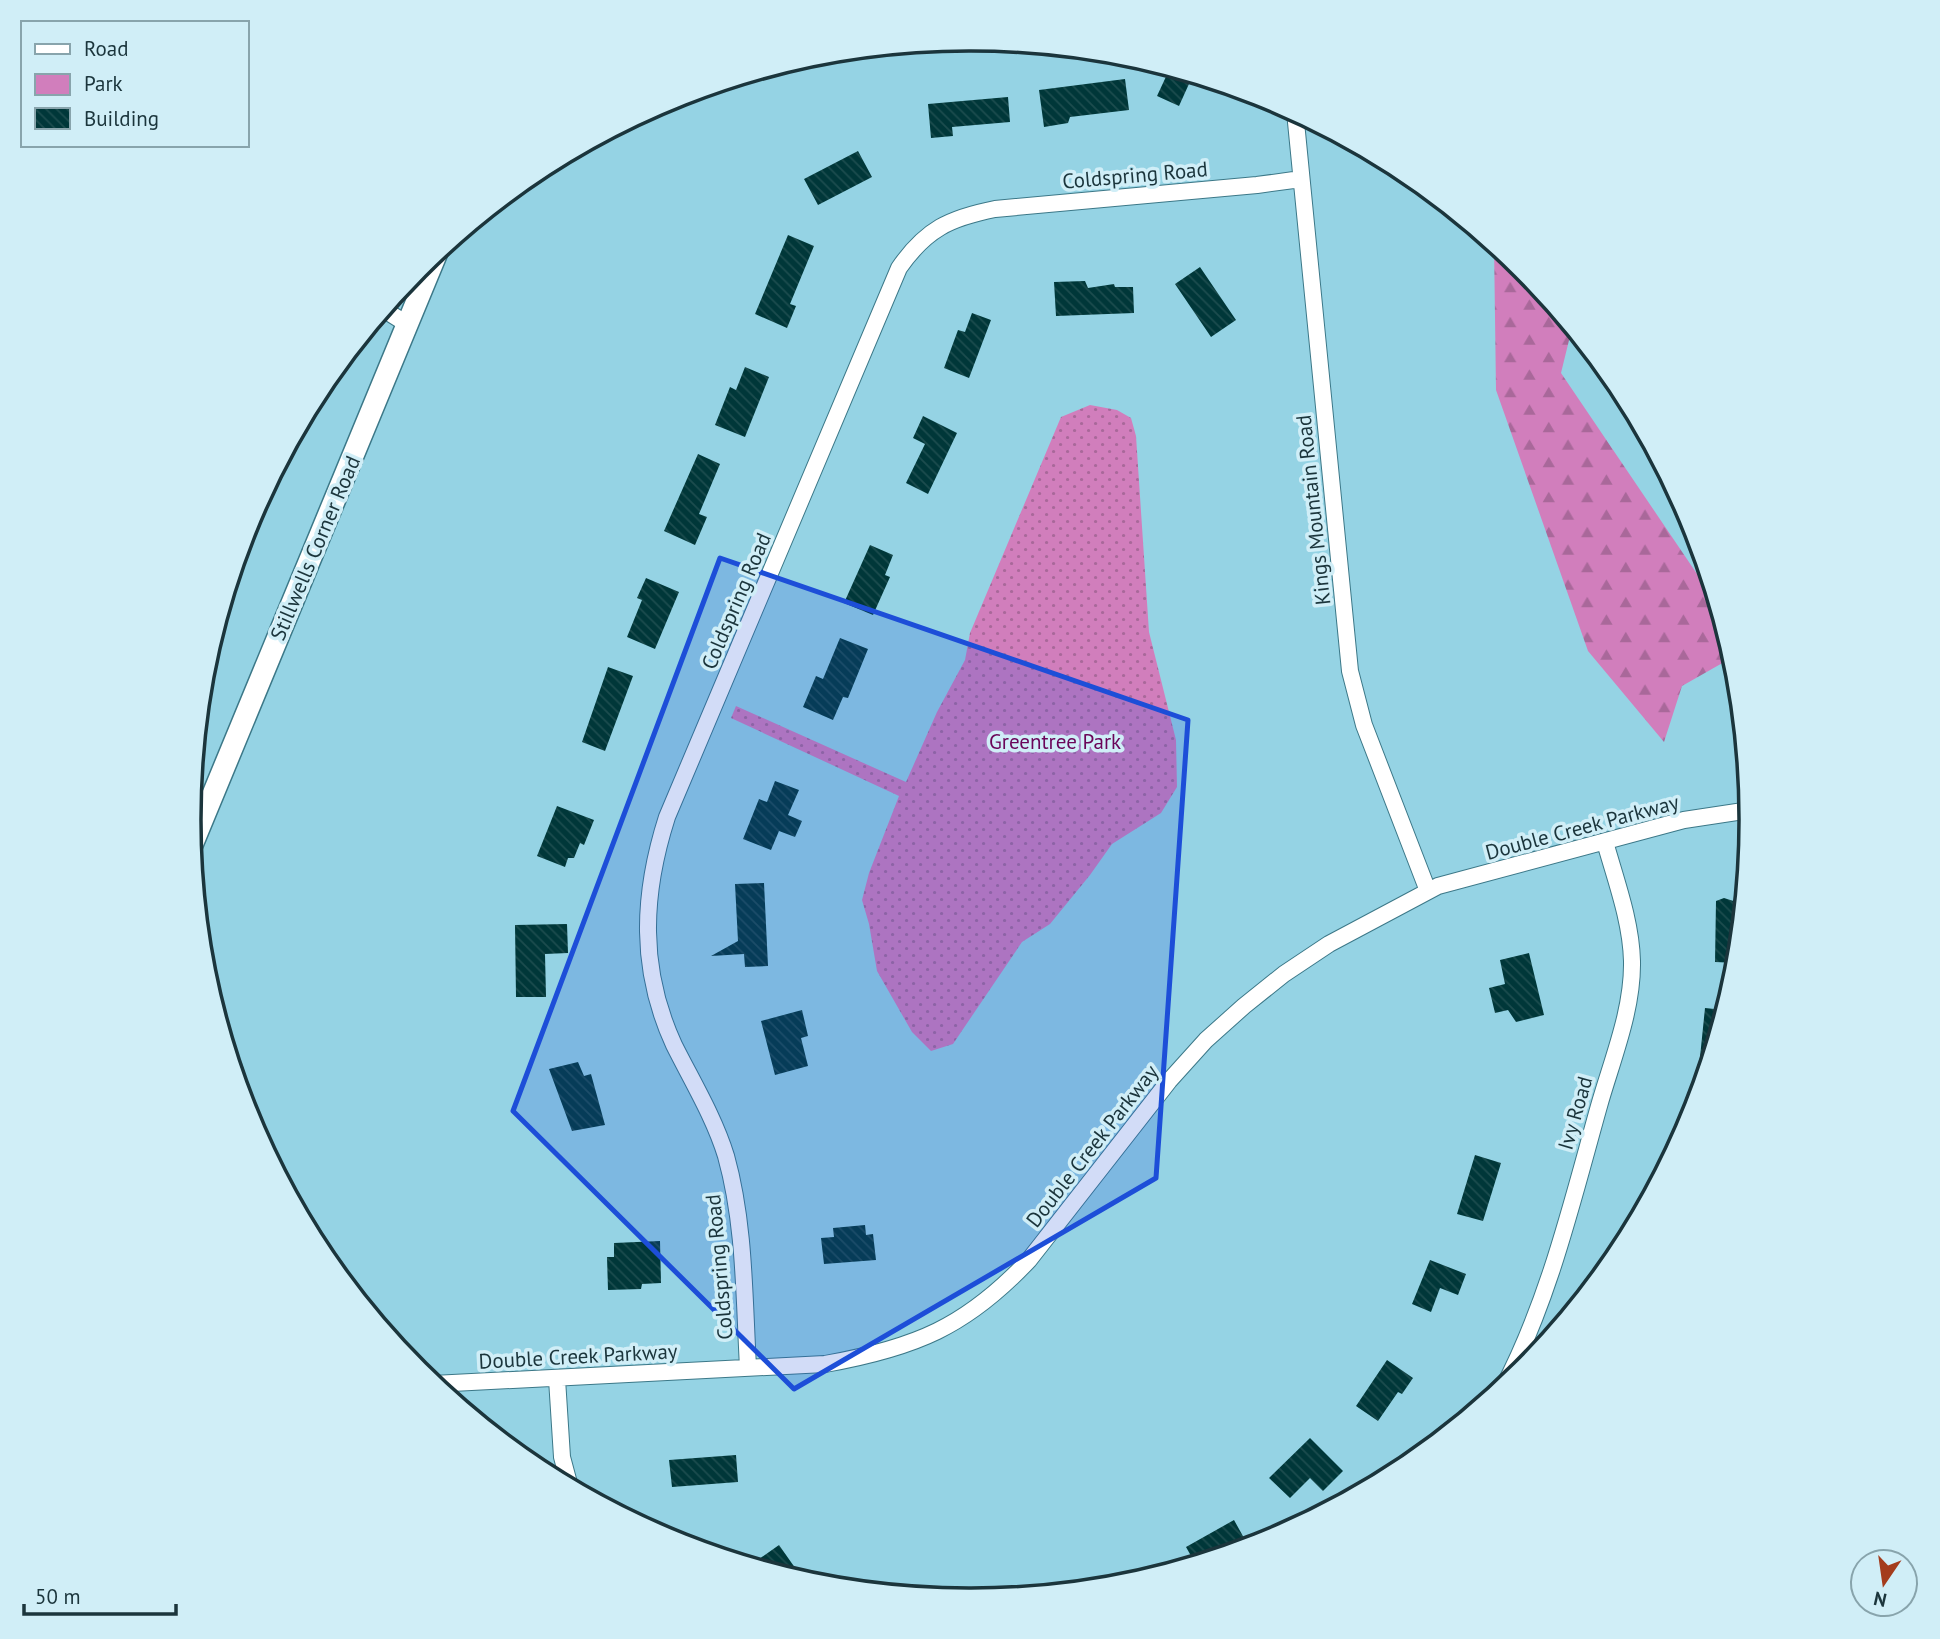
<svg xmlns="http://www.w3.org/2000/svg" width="1940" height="1639" viewBox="0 0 1940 1639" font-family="'PT Sans',sans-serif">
<defs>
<pattern id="green-dots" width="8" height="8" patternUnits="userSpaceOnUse" patternTransform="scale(1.75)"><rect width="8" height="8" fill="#d17ebc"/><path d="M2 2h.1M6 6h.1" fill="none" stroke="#a9689a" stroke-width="1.8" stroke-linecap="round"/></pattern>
<pattern id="forest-firs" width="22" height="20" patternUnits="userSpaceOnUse" patternTransform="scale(1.75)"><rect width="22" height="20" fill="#d17ebc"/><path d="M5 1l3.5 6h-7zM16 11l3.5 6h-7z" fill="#a9689a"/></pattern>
<pattern id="building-back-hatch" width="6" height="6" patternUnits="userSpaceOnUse" patternTransform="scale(1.75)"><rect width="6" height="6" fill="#003739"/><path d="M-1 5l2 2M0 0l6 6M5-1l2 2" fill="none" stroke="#1c4c4e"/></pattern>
</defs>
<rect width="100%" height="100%" fill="#95d3e4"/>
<path fill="url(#green-dots)" d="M1090,405L1117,410L1131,418L1136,436L1149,632L1176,740L1177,787L1161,813L1112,844L1090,875L1050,924L1022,942L953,1044L931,1051L912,1032L877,971L869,924L862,900L869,873L899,796L731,718L736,706L906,782L937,712L965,660L970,633L1061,417Z"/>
<path fill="url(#forest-firs)" d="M1494,244L1523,268L1572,328L1561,373L1716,602L1733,657L1682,686L1664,742L1588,651L1496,390Z"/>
<path fill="url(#building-back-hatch)" d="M1170,68L1193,75L1179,106L1157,96Z
M1125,79L1129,110L1070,117L1068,123L1044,127L1039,90Z
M1008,97L1010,122L952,127L953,136L931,138L928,104Z
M858,151L872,177L818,205L804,179Z
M788,235L814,246L790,304L796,306L787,328L755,314Z
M1200,267L1236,320L1211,337L1175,284Z
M1085,281L1088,288L1114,284L1115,287H1133L1134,313L1056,316L1054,282Z
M972,313L991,320L969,378L944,368L958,330L965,332Z
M745,367L769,377L745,437L715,425L730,387L736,390Z
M923,416L957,433L928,494L906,483L925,444L913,438Z
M698,454L720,464L699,514L707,517L695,545L664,531Z
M870,545L893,555L885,575L890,577L873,615L844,603Z
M646,578L679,592L655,649L627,637L642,600L637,598Z
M840,638L868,649L848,698L843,697L833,720L803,707L816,676L823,679Z
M608,667L633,676L605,751L582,742Z
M775,781L799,790L788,815L802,821L795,837L779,831L771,850L743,839L759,799L767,802Z
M557,806L594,820L584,845L580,843L574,858H568L565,867L537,856Z
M764,883L768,966L745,967L744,954L711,956L738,941L735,884Z
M1724,898L1743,904L1737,963L1715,962L1716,901Z
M567,924L568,953L545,954L546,997H516L515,925Z
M1529,953L1544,1015L1516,1022L1508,1010L1495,1013L1489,988L1505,984L1500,960Z
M1705,1008L1724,1010L1707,1068L1699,1067Z
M802,1010L808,1036L801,1038L808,1066L775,1075L761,1021Z
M578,1062L584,1076L591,1074L605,1125L572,1131L549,1069Z
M1475,1155L1501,1163L1483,1221L1457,1214Z
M865,1225L866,1235L873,1234L876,1260L824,1264L821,1238L834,1237L833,1228Z
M660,1241L661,1283L642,1284L641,1289L608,1290L607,1257H614V1243Z
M1430,1260L1466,1274L1458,1295L1440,1288L1431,1312L1412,1304Z
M1387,1360L1413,1378L1402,1394L1398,1392L1378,1421L1356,1406Z
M1310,1438L1343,1471L1323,1491L1310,1478L1290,1498L1269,1478Z
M736,1455L738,1482L672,1487L669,1460Z
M1234,1520L1249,1547L1195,1563L1186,1547Z
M779,1545L805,1582L767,1570L759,1559Z"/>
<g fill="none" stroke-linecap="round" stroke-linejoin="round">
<g stroke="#3c7888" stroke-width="18">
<path id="minor" d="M1295,112L1350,671L1364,725L1428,891
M383,309L407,324
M748,1367C744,1297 745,1224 726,1156C714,1117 692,1081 674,1045C639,969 642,895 667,817L899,268C926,229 950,218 995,209L1257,185L1301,179
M557,1379L562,1457L570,1487
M433,1384L825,1364C915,1348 966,1327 1029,1260L1169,1081L1206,1040L1244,1006L1284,974L1329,944L1438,886L1684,820L1750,810
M1503,1388C1549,1300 1572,1202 1599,1106C1612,1060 1633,1010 1632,961C1631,921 1616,881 1605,842"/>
</g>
<g stroke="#3c7888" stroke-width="24">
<path id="tertiary" d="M192,845L438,250"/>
</g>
<use href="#minor" stroke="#fff" stroke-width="16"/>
<use href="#tertiary" stroke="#fff" stroke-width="21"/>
</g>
<path fill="#1d4ed8" fill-opacity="0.2" stroke="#1d4ed8" stroke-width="5" stroke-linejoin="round" d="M720,558L1188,720L1156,1178L794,1389L513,1111Z"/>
<g text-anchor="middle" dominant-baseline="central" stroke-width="7" stroke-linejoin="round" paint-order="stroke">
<g font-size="21" fill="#1b353c" stroke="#d0eef7">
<text transform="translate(1135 175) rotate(-5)">Coldspring Road</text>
<text transform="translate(1313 510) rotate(-96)">Kings Mountain Road</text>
<text transform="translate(315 548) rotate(-67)">Stillwells Corner Road</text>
<text transform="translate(736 601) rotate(-67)">Coldspring Road</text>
<text transform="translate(1582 827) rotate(-15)">Double Creek Parkway</text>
<text transform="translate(1575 1113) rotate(-74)">Ivy Road</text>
<text transform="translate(1092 1146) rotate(-52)">Double Creek Parkway</text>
<text transform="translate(719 1267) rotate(-95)">Coldspring Road</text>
<text transform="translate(578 1356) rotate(-3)">Double Creek Parkway</text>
</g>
<g font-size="21" fill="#6a0559" stroke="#d0eef7">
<text x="1055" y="741">Greentree Park</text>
</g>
</g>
<path d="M0 0H1940V1639H0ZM969 51H971A768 768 0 0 1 1739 819V820A768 768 0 0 1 971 1588H969A768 768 0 0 1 201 820V819A768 768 0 0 1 969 51Z" fill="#d0eef7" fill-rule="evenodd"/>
<path fill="none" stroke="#1b353c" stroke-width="3.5" d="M969 51H971A768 768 0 0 1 1739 819V820A768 768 0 0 1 971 1588H969A768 768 0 0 1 201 820V819A768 768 0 0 1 969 51Z"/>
<rect x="21" y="21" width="228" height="126" fill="#d0eef7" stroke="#88a4ac" stroke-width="2"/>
<rect x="35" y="44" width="35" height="10" fill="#ffffff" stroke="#88a4ac" stroke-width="2"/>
<text x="84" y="56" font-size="21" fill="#1b353c">Road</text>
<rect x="35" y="74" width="35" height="21" fill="#d17ebc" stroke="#88a4ac" stroke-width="2"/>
<text x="84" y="91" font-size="21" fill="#1b353c">Park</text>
<rect x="35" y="108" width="35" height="21" fill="url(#building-back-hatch)" stroke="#88a4ac" stroke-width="2"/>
<text x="84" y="126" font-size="21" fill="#1b353c">Building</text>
<g transform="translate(1884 1583) rotate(193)"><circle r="33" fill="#d0eef7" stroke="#88a4ac" stroke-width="2"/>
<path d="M0-5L12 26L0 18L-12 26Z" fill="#a43c1c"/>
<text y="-10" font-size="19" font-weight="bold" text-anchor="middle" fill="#1b353c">N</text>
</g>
<path d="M24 1604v10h152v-10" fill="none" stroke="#1b353c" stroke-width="3.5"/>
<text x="35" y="1604" font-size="21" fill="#1b353c" stroke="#d0eef7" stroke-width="5" paint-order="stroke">50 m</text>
</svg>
